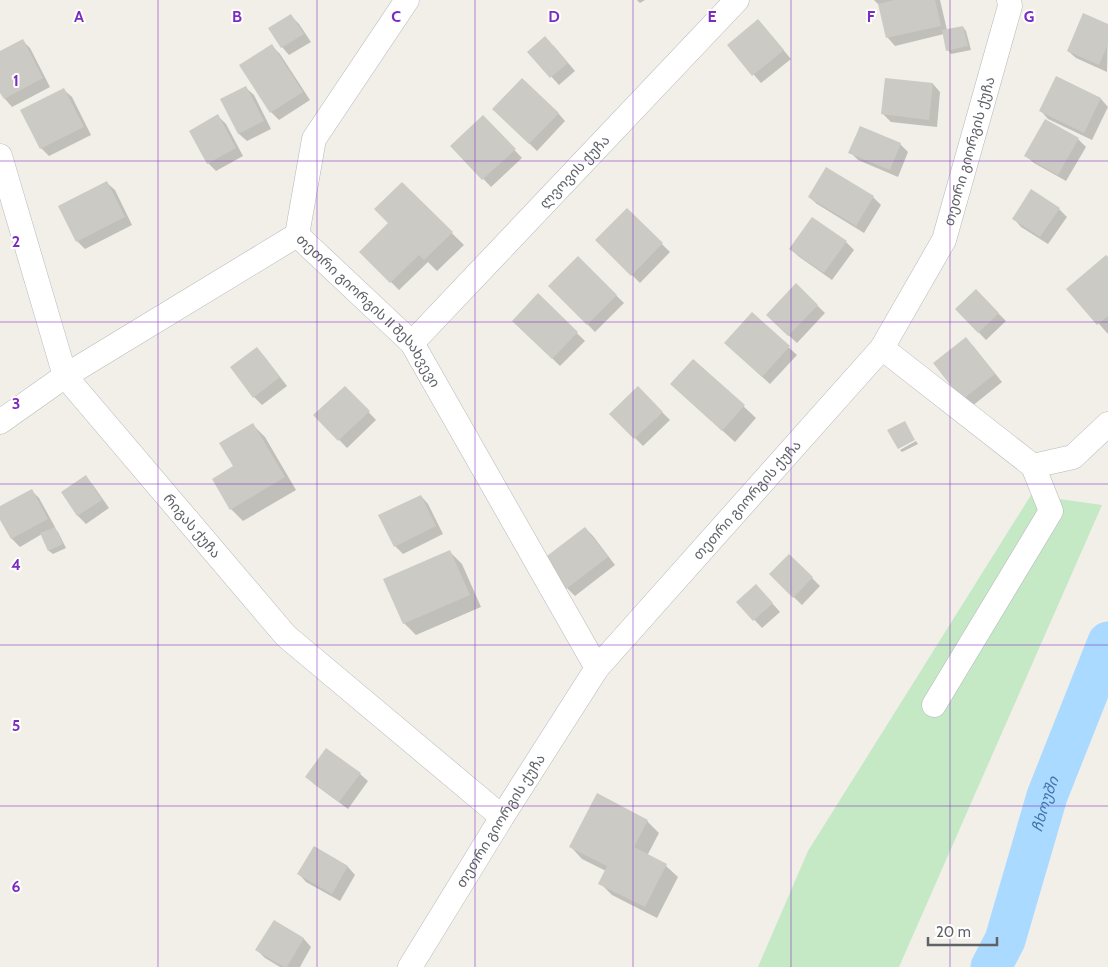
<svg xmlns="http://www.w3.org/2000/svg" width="1108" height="967" viewBox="0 0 1108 967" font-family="Cabin,'Noto Sans Georgian',sans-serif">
<rect width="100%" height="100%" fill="#f1efe8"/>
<path fill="#c5e8c5" d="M1031,495L1102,505L899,967H758L808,851Z"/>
<path fill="#0003" d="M637,0H645L640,3Z
M874,0H940L947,30L963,27L966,31L971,50L951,54L948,50L944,34L895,46L888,38L880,6Z
M291,16L299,24L311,42L289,55L282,47Z
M758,20L791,59L761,83L728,45Z
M1108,25L1107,72L1076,58L1068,51Z
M23,41L30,48L50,87L12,107L5,99L0,90V52Z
M553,45L575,71L559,85L529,52Z
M272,46L280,54L310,100L279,120L271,112L241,66Z
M1057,78L1101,99L1108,107L1092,140L1048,119L1041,111Z
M933,84L940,92L937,127L891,122L883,114Z
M246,88L254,95L271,129L247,141L239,134L222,100Z
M64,90L72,97L91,135L49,156L41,148Z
M558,113L565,121L537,151L502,117Z
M218,116L226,124L243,156L216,171L208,163Z
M483,117L522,158L491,187L452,146Z
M1078,139L1086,147L1066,181L1034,163L1026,156Z
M900,144L908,152L898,177L858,160L850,152Z
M107,183L115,190L132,225L85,249L77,241Z
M402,184L464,245L437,271L428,262L399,290L361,252L390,223Z
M809,197H873L881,205L864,233L817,204Z
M1059,209L1067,217L1048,244L1021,227L1014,219Z
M627,210L670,252L640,283L597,240Z
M812,218L846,242L854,250L832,280L798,256L791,249Z
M578,258L624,303L595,332L550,286Z
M1108,258V334L1068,289Z
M796,285L825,313L797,343L767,315Z
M976,291L1006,321L986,340L956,309Z
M538,295L585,341L560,366L514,321Z
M752,314L797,355L770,384L734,351Z
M966,339L974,347L1002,382L971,407L963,399Z
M256,348L264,356L287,386L262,405L254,397Z
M694,360L756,418L735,442L684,396Z
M345,387L376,420L347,448L315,415Z
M638,388L670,420L643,446L611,414Z
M253,425L265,437L296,490L243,521L231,509L214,479L235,467Z
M916,441L918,444L902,452L900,450Z
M86,477L93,485L109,508L86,524L78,516L62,492Z
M31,490L39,498L55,527L54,528L58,532L66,548L53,554L49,551L42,534L20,547L12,539L0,517V507Z
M421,496L428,504L443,534L403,554L395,546Z
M585,528L593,536L615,565L575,596L567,588Z
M450,552L462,564L481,607L416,635L404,623Z
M789,555L820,586L802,605L770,574Z
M764,594L780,612L762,628L738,602Z
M360,774L368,781L348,809L314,784L307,777Z
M647,821L659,833L647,856L666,866L678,877L657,918L612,895L600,883L606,871L582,859L571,847Z
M314,847L348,867L355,875L340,901L306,882L299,874Z
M274,922L304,939L311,947L300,967H280L265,958L257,950Z"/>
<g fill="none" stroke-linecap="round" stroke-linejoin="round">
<path stroke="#aadaff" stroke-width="41" id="s1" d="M991,967L1005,940L1047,796L1108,642"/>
</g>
<path fill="#cccac5" d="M894,0H935L941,26L886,38L878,4Z
M1083,13L1108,24V44L1099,65L1067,51Z
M291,14L304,34L281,48L268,28Z
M758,19L784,50L752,76L727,45Z
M963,26L968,46L946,51L942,30Z
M545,36L568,63L550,78L527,52Z
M23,39L43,78L4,99L0,93V51Z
M272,44L303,92L270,113L239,65Z
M1056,76L1101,98L1084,133L1039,111Z
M522,78L559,113L529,144L492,109Z
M885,78L933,83L929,120L881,114Z
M246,86L264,121L238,134L220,99Z
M64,88L84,127L40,149L20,110Z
M218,114L236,148L207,164L189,131Z
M483,115L516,149L482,180L450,146Z
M1045,119L1079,138L1058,175L1024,156Z
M860,126L901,143L890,170L848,153Z
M826,167L874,196L856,226L808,197Z
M107,181L125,217L76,242L58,206Z
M402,182L453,232L424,260L419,255L390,283L359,252L388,223L374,209Z
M1031,189L1060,208L1040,237L1012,219Z
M627,208L663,243L631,276L595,240Z
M812,217L847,241L824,273L789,249Z
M1106,255L1108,257V316L1097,325L1066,289Z
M578,256L617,295L587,325L548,286Z
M796,283L818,305L788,336L766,315Z
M976,289L999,313L978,333L955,309Z
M538,293L578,332L552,359L512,321Z
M752,312L790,346L762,377L724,343Z
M966,337L995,374L962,400L933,363Z
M257,347L280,377L253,398L230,367Z
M693,359L745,405L722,431L670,384Z
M345,386L370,411L338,441L313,415Z
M638,386L663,412L634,439L609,414Z
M905,421L915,440L898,449L887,430Z
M253,423L285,477L230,510L212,479L233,466L219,443Z
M86,475L102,500L77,516L61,492Z
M32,489L48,519L11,539L0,520V506Z
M421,495L436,526L394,547L378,515Z
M55,527L63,544L48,551L40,533Z
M585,527L608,557L566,589L543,559Z
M450,550L470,595L403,624L383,579Z
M789,554L813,577L793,598L769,574Z
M756,584L773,603L753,621L736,602Z
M326,748L361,773L339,802L305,777Z
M597,793L648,820L634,847L667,864L645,907L598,884L607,866L569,847Z
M314,846L348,866L332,894L297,874Z
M274,920L304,938L287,967H284L255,950Z"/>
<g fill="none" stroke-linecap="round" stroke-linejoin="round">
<g stroke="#b5b8bc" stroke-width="25">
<g id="minor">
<path id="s2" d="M0,156L65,376L286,636L502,817"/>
<path d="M297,235L314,139L407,0"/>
<path id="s3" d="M412,343L737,0"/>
<path d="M882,348L1033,466L1073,457L1108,424"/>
<path id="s4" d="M0,422L65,376L297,235L412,343L597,668"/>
<path d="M934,705L1051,511L1033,466"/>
<path id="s5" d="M410,967L502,817L597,668L882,348L944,240L1010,6L1009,0"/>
</g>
</g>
<use href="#minor" stroke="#fff" stroke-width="24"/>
</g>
<path fill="none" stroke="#7b2cbf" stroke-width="1" stroke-opacity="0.55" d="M158,0V967M317,0V967M475,0V967M633,0V967M791,0V967M950,0V967M0,161H1108M0,322H1108M0,484H1108M0,645H1108M0,806H1108"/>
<g text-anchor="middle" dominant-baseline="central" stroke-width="4" stroke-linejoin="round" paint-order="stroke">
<g font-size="14" fill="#5f6368" stroke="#fff">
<text stroke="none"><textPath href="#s5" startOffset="998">თეთრი გიორგის ქუჩა</textPath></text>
<text stroke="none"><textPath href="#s3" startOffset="236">ლვოვის ქუჩა</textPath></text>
<text stroke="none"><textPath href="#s4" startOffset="456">თეთრი გიორგის II შესახვევი</textPath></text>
<text stroke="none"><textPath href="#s5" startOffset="578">თეთრი გიორგის ქუჩა</textPath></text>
<text stroke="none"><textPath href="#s2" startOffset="426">რიგას ქუჩა</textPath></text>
<text stroke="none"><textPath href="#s5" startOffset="172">თეთრი გიორგის ქუჩა</textPath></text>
</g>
<g font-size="15" font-style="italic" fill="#4174aa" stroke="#fff">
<text stroke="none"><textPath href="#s1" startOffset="172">ჩხოუში</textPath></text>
</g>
</g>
<g font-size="16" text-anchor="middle" font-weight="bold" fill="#7b2cbf" stroke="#fff" stroke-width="4" stroke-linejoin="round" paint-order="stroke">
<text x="79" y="22">A</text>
<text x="237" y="22">B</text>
<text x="396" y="22">C</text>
<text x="554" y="22">D</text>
<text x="712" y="22">E</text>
<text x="871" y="22">F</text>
<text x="1029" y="22">G</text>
<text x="16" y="86">1</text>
<text x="16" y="247">2</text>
<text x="16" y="409">3</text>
<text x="16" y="570">4</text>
<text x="16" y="731">5</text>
<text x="16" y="892">6</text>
</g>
<path d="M928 937v8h69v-8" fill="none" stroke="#5f6368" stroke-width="2.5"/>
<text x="936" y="937" font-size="15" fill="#5f6368" stroke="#ffffff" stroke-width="4" paint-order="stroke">20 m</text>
</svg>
